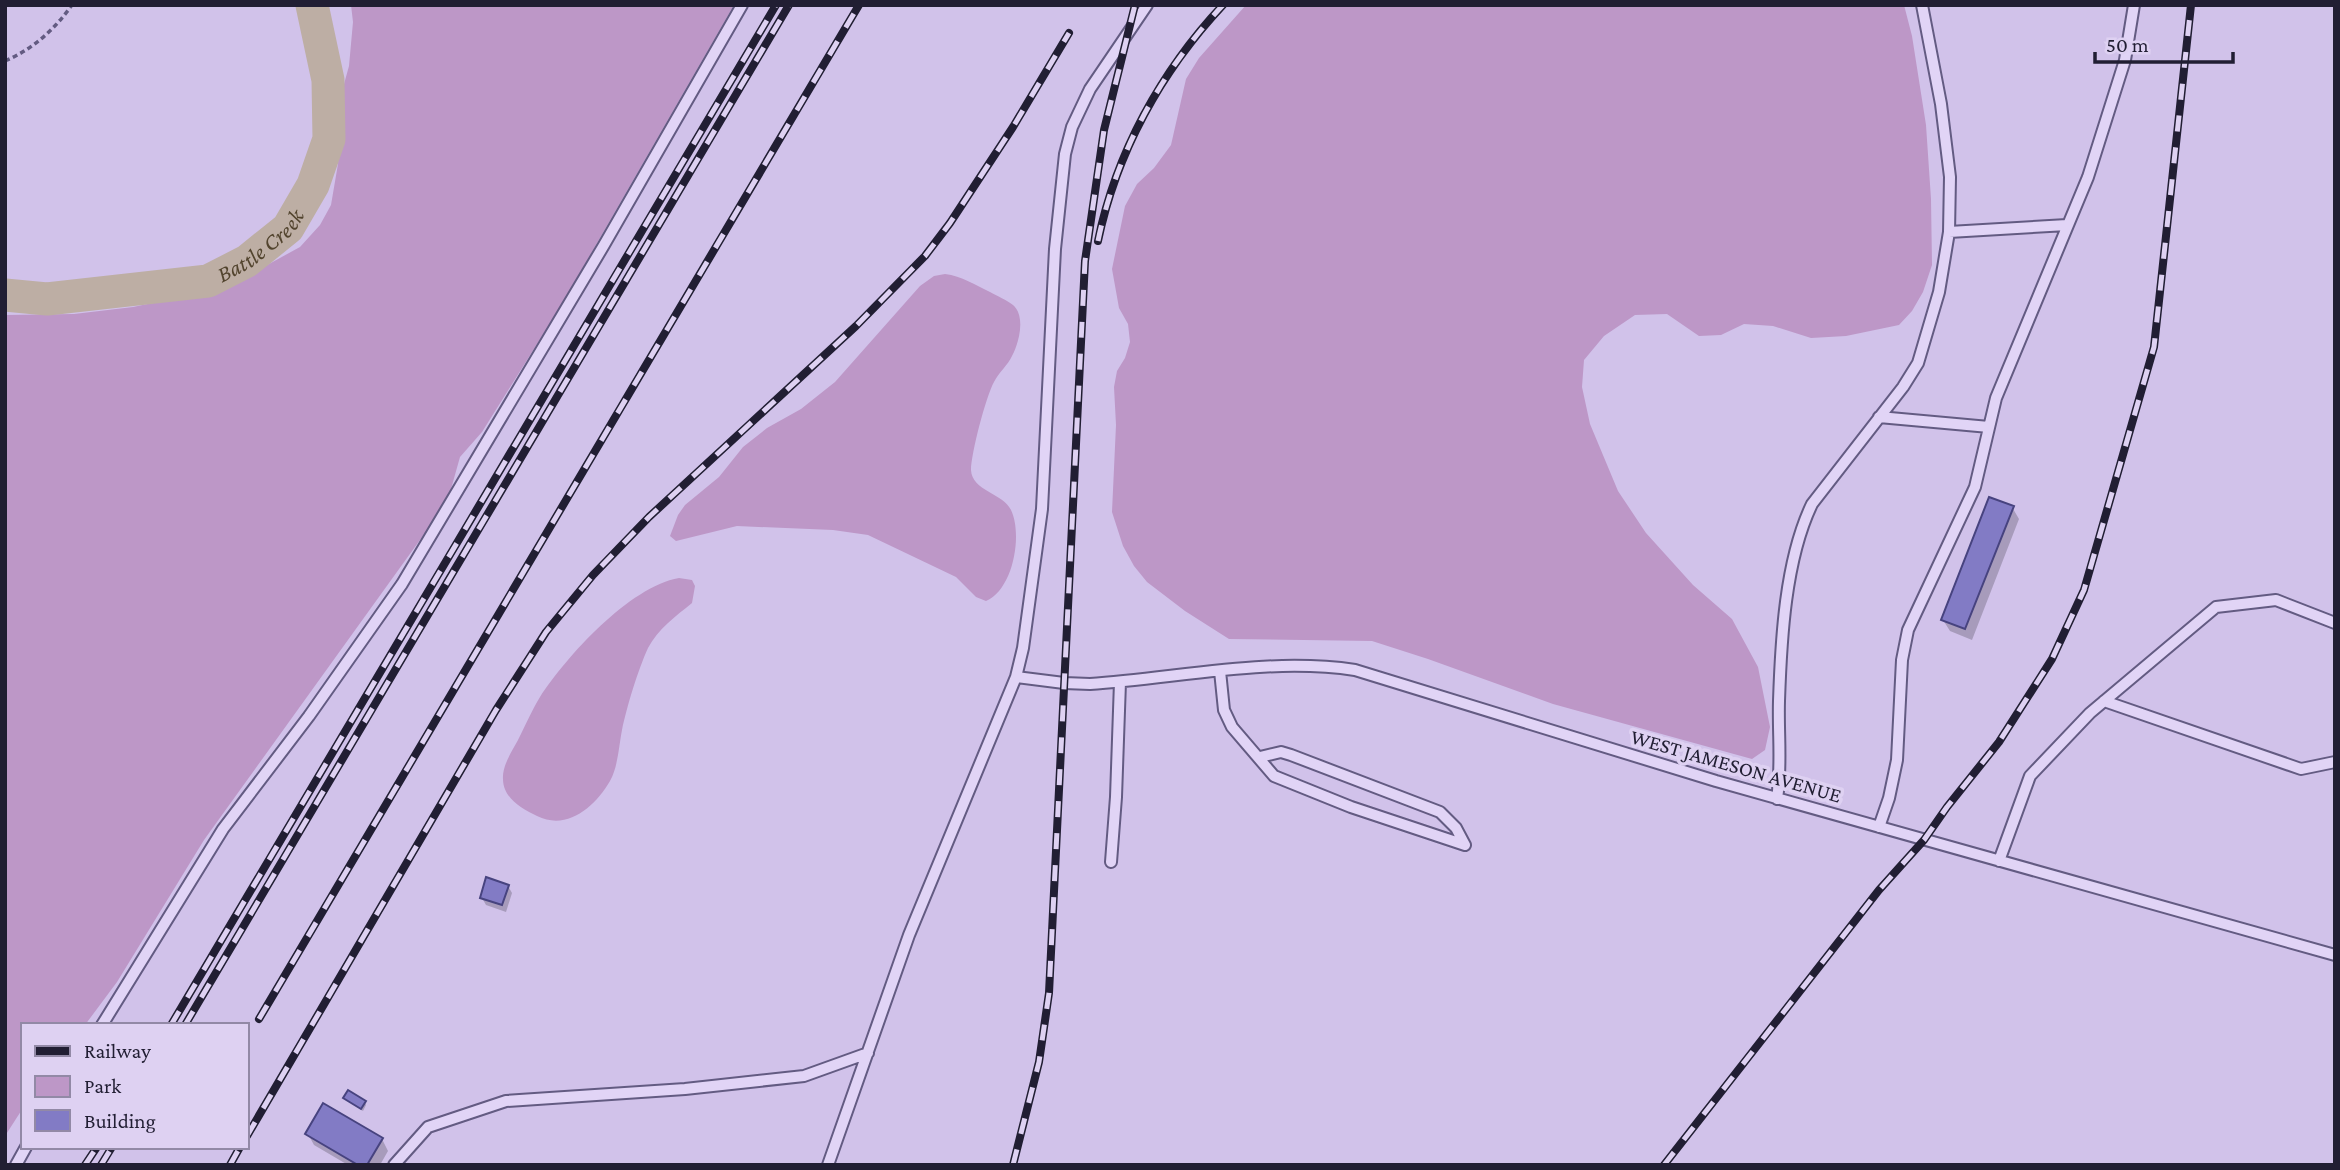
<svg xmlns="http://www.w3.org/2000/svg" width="2340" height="1170" viewBox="0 0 2340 1170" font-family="'Crimson Pro',serif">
<rect width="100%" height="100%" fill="#d1c2ea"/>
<path fill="#bd97c7" d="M351,5H734L562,304L482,432L460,457L451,489L430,526L204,840L117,982L85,1025H23V1108L5,1136V315L74,314L133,307L225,288L300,247L320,225L331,205L338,164L341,95L349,66L353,22Z
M1246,5H1904L1912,36L1926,125L1931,199L1932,265L1923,292L1912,311L1899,325L1846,336L1811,338L1773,326L1744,324L1721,335L1699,336L1667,314L1635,315L1604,336L1584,360L1582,387L1590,424L1618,491L1646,533L1693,585L1732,619L1758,667L1770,727L1765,750L1752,759L1553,704L1428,659L1372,641L1229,639L1185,611L1147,582L1134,566L1123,546L1112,512L1116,425L1114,387L1117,371L1125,358L1130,342L1128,324L1119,308L1112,269L1125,206L1137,184L1154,168L1171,145L1186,79L1199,58Z
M945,274C962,276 975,285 990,292C997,296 1007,300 1013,305C1026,316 1019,343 1012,356C1008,365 999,372 994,382C986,396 971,454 971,470C972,491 1003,493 1011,510C1023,535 1013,590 986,601L976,597L956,577L868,535L833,530L737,526L676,541L670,536L678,515L685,505L719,477L743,447L767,428L801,409L835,382L920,286L934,276Z
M679,578L692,580L695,586L692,603C676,616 658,629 648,648C638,670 627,706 622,730C619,745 618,767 610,781C595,807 567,831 537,816C522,809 503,798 503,779C502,766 512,751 518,740C525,726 532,710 540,697C567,656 629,587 679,578Z"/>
<path fill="#0003" d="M2012,507L2019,519L1972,640L1950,631L1943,620Z
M508,886L512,893L506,912L486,905L482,898Z
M345,1098L365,1102L366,1105L363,1111Z
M308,1134L382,1139L388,1151L380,1165H348L314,1145Z"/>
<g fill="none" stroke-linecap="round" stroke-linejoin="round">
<path stroke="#bdaea4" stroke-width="33" id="s1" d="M5,295L47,299L208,281L247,261L288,228L313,185L329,139L328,80L312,5"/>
</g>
<path fill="#827bc5" stroke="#47437f" stroke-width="2" d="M1989,497L2014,506L1965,629L1941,620Z
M486,877L509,885L502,905L480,898Z
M348,1090L366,1101L361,1109L343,1098Z
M323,1103L383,1138L367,1165H358L305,1134Z"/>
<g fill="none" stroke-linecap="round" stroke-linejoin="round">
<g stroke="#635b82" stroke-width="14">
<path id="service" d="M1949,232L2067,225
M1879,417L1989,427
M1220,671L1224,710L1232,727L1274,776L1351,807L1465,845
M1016,677L1064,683L1090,684C1178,678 1268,657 1355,670L1716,781L2335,955
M2104,701L2301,769L2335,762
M1260,757L1281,752L1291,755L1440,812L1456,828L1465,845
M1777,799C1782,766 1778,734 1779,701C1781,640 1785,560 1812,504L1903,387L1918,363L1939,292L1949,232L1950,177L1941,104L1922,5
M1879,827L1889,798L1897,760L1902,660L1908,630L1975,487L1996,398L2088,177L2125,60L2134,5
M1999,861L2030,776L2090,713L2216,607L2276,600L2335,623
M1111,862L1116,797L1120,682
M102,1025L223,829L309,716L402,584L604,245L742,5
M16,1165L26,1147
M394,1165L428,1127L506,1101L685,1089L804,1076L868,1053
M828,1165L909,935L1016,677L1023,648L1042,509L1055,249L1065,154L1072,127L1090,89L1147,5"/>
</g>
<path stroke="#635b82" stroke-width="3.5" stroke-dasharray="5 3.5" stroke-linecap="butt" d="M5,61C33,49 54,30 72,5"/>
<use href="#service" stroke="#e1d4f6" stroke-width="10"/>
<g stroke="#211e33" stroke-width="8">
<path id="rail" d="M1098,241C1116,153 1161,71 1223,5
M259,1019L859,5
M171,1025L776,5
M185,1025L789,5
M247,1136L496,710L546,632L593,575L649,517L856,326L925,256L950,223L1013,127L1069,33
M85,1165L97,1147
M101,1165L112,1147
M230,1165L240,1147
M1013,1165L1039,1062L1049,993L1085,261L1104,130L1135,5
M1664,1165L1879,890L1924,840L1947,807L1999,742L2052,659L2084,590L2154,347L2191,5"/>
</g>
<use href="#rail" stroke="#ded1f2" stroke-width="5" stroke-dasharray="16" stroke-linecap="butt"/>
</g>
<g text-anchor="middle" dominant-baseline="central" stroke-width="7" stroke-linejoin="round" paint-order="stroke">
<g font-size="21" fill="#211e33" stroke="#ded1f2">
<text transform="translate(1736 766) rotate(16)">WEST JAMESON AVENUE</text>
</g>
<g font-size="23" font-style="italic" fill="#52442e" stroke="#ded1f2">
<text stroke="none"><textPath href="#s1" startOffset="268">Battle Creek</textPath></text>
</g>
</g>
<rect width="2340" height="1170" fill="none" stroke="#211e33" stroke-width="14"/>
<rect x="21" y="1023" width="228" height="126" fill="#ded1f2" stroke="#9289a6" stroke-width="2"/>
<rect x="35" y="1046" width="35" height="10" fill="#211e33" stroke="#9289a6" stroke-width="2"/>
<text x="84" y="1058" font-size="21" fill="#211e33">Railway</text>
<rect x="35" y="1076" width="35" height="21" fill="#bd97c7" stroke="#9289a6" stroke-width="2"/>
<text x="84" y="1093" font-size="21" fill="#211e33">Park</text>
<rect x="35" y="1110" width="35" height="21" fill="#827bc5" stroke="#9289a6" stroke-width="2"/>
<text x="84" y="1128" font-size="21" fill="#211e33">Building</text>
<path d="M2095 52v10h138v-10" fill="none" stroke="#211e33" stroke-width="3.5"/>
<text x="2106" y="52" font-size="21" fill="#211e33" stroke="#ded1f2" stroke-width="5" paint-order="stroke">50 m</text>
</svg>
